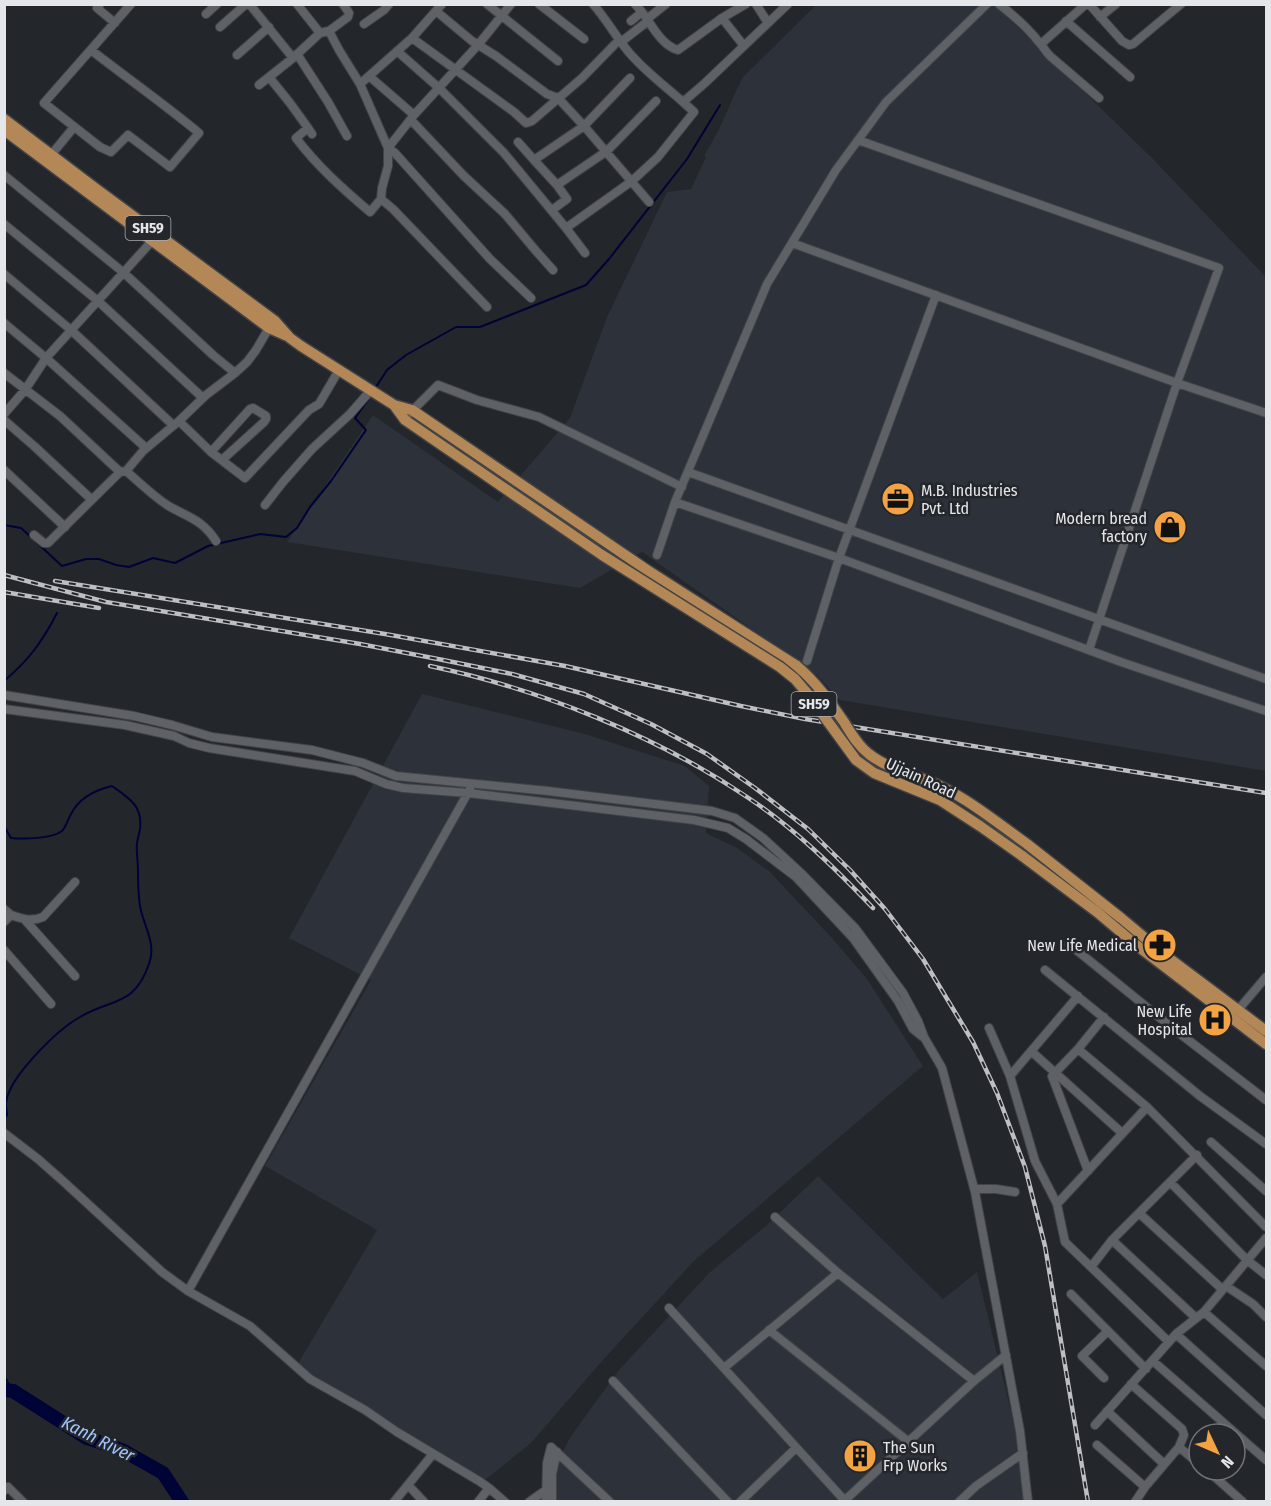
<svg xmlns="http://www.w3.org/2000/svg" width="1271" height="1506" viewBox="0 0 1271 1506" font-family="'Fira Sans Condensed',sans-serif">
<rect width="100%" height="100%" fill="#23262a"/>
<path fill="#2c313a" d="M816,5H995L1152,158L1266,277V771L840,700L816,674L642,552L580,588L287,542L373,415L498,502L570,418L607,317L667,192L691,189L706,157L704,156L718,131L742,78Z
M422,694L585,734L685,766L709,786L706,833L737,848L769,871L833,939L867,979L923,1066L694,1261L603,1360L531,1443L485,1480L296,1367L377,1230L265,1166L371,980L289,938Z
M818,1176L943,1299L977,1272L1033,1501L555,1502L556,1464L571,1436L618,1371L709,1273L769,1223Z"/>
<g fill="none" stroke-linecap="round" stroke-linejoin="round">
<path stroke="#000336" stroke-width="2" d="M374,390L387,370L406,355L456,327H480L586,285L609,259L687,159L720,105
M4,525L21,528L32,538
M36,542L62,566L86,559H99L116,565L129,567L153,558L175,563L208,546L260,534L286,537L297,528L310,507L331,481L366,430L355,418L368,400
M4,681C29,660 42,642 57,613
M4,826L11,838C23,839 52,839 62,831C66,827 68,819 71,814C79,798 95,790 112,786C129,798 143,806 140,829C139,834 138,838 137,843C136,852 138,861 138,870C138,884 138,898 141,911C146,930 156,945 149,964C134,1007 112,998 80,1017C57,1030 10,1076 6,1102C5,1106 7,1111 7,1115L4,1119
M4,1376L13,1391"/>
<path stroke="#000336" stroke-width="14" d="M4,1390L13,1391L87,1438L122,1450L163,1473L182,1502"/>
<g stroke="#414346" stroke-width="10">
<path id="minor" d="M100,4L97,8L115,23
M297,4L320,33
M487,4L558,61
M511,4L478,45L414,115L388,148L395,153L490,259L531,298
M539,4L584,39
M593,4C606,19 615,35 627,50C643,70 664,85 683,102
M756,4L768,23
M999,4C1013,15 1027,27 1038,41C1043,46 1045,51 1050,56L1099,98
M1089,4L1122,41L1129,45L1133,44L1181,4
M251,6L293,58
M436,11L472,41L496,56L547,94L558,98L584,126L630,78
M642,12L647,19L666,4
M206,14L217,4
M1100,17L1116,4
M722,18L744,46
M647,19C655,31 664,46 678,50L722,18L746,4
M631,21L642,12L635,4
M1066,21L1130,77
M364,24L384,10L389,4
M220,27L246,4L251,6L253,4
M412,38L514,112L526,123L532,121L582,78L619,40
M621,42L648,21
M1041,44L1086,4
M91,50C127,78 164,104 199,133L170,167L128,135L111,152L100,147L44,103L131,4
M397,51L439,88L504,153L566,228L632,181L658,157L694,112L683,102L705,83L788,4
M297,54L328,102L347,136
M237,55L269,27
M369,76L414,115
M269,77L290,103L308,128
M360,84L412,38L442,4
M259,85L293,58L320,33L329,31L348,17L349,13L343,4
M411,120L464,176L505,214L536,251L553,270
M312,134L308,128L296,138C317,166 343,189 370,212L381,199L382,188L388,166V148L360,84L339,50L329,31
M858,140L1219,268L1177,383L1089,650
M518,142L534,160
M51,155L74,127
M4,175L124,273L213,355L235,373
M557,185L607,151L656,101
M381,199L393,209L487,307
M552,210L567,199L557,185L534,160L584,126L649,202
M4,224L98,301L203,398
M566,228L585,253
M792,243L1177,383L1266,413
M4,274L71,330L173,425
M4,323L46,358L146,448
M4,373L60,416L120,472
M4,414L25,390L46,358L152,241
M409,414L438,385L477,400L539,417L682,487
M4,420L34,446L91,499
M179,421L211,452L245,478L309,410L319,404L339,370
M211,452L250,409L253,408L266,416V419L264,422L222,460
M4,470L65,527
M126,471C139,482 152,495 167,505C187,517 202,519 216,541
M688,472L1266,679
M675,502L839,558L1121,662L1266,711
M265,505L283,482L312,449L350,414L371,390
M34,535L44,543H48L120,472L126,471L143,451L179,421L206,395L235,373L247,362L256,350L269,328
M657,555L675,502L767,284L836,170L886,102L987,4
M807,661L839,558L936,295
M4,695L134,716L172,725L212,737L312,750L363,763L396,776L548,791L712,811L735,818L763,838L803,875L855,928L903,993L918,1021L924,1037L942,1068L975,1192L1020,1431L1028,1502
M4,709L125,725L174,736L189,743L209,748L355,771L386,784L403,788L468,793L694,820L728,828L746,839L796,877L853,938L898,1001L913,1029L923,1037
M4,909L11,915
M25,920L75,976
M4,922L11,915C22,919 32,922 43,917L75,882
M1069,944L1170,1026L1266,1100
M4,950L51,1004
M1045,970L1200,1096L1266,1144
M1238,1010L1266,977
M989,1028L1010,1076L1035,1161L1057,1204L1065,1242L1169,1342
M1078,1049L1147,1107L1266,1227
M1031,1051L1122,1133
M1010,1076L1078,996
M4,1133L38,1159L64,1182L162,1272L188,1291L250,1326L310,1379L365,1410L397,1432L479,1481L489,1488L505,1502
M1211,1142L1266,1191
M1088,1171L1052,1076L1078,1049L1104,1017
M1170,1182L1247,1260L1266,1275
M974,1189H996L1015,1192
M1057,1204L1147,1107
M1139,1213L1222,1289
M775,1217L838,1273L974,1381
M1112,1240L1196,1318
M1091,1267L1112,1240L1197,1155
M1226,1286L1253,1304L1266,1317
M188,1291L470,789
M1071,1294L1146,1369
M669,1308L846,1502
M1204,1312L1266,1366
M769,1330L909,1442
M1176,1334L1266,1415
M1153,1361L1266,1460
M724,1368L838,1273
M1104,1378L1082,1356L1108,1331
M613,1381L728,1502
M1131,1384L1182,1429L1184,1435L1179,1447L1145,1487L1135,1502
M1107,1411L1164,1464
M1095,1425L1176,1334L1204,1312L1266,1238
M1097,1445L1145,1487
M1179,1447L1199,1464
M1207,1470L1243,1502
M408,1485L424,1502
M4,1491L8,1487L23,1502
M394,1502L433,1454
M478,1502L489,1488
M529,1502L546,1490
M546,1502L547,1463L551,1447L610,1502
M552,1502V1474L557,1452
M740,1502L796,1448
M843,1502L974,1381L1006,1355
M959,1502L976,1486L1023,1453"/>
</g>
<g stroke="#414346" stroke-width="13">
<path id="major" d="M4,119L95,188L275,321L290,338L301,346L394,405L412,410L647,570L797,666
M4,130L269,328L287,336
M394,405L405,420L602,555
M1027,844L1121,918L1170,959L1266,1031
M1021,855L1097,912L1135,944L1266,1044"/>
</g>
<use href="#minor" stroke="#5e6166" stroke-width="8"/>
<use href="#major" stroke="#b38756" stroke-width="10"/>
<g stroke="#bebfc2" stroke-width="4.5">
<path id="rail" d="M4,575L106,602L360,644L443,660L512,674L584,694L651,724L707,754L755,788L808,829L850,870L885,909L923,959L973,1042L997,1093L1025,1167L1045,1246L1088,1502
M55,581L385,634L565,666L741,706L805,719L1266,793
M4,592L99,608
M430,666C539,689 655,735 747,797C794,828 834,867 873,908"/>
</g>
<use href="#rail" stroke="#23262a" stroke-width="2" stroke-dasharray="7" stroke-linecap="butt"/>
<g stroke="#414346" stroke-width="13" stroke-linecap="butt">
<path id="major-bridge" d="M602,555L780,667L795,679L807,693L856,760L874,773L940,800L980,826L1021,855
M797,666C816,682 830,702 844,722C851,733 858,746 869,754C889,770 917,775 940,786C971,801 999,824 1027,844"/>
</g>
<use href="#major-bridge" stroke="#b38756" stroke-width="10"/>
</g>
<defs>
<g id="office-disc" transform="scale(1.725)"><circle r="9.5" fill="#f4a344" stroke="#23262a"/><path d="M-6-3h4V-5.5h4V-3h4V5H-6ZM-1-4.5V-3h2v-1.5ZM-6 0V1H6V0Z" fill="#111"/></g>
<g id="shop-disc" transform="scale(1.725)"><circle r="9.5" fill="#f4a344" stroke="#23262a"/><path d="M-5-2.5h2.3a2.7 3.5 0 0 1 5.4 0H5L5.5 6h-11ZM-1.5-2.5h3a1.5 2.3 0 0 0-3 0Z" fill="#111"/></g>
<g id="pharmacy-disc" transform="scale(1.725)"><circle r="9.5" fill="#f4a344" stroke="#23262a"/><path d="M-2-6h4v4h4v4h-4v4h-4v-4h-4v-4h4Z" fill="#111"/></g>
<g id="hospital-disc" transform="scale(1.725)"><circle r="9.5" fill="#f4a344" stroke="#23262a"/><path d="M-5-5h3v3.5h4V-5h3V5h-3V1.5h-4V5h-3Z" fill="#111"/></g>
<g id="building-disc" transform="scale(1.725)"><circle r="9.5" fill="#f4a344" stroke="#23262a"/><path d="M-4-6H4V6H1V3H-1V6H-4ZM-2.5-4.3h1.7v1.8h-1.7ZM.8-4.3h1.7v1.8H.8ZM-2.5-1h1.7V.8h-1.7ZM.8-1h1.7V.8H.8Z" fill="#111"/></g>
</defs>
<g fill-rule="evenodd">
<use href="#office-disc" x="898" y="499"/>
<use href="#shop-disc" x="1170" y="527"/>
<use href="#pharmacy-disc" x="1160" y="945"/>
<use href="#hospital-disc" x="1215" y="1020"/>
<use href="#building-disc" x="860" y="1456"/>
</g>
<g text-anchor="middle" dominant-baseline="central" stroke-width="5" stroke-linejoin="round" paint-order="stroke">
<g fill="#23262a" stroke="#abacb0" stroke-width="1.5">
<rect x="125.5" y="216" width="45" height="24" rx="4.5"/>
<rect x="791.5" y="692" width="45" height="24" rx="4.5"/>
</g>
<g font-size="15" font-weight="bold" fill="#e5e6e9">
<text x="148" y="228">SH59</text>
<text x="814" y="704">SH59</text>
</g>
<g font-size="16" fill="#e5e6e9" stroke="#23262a" text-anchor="end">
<text x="921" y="490" text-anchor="start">M.B. Industries<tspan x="921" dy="18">Pvt. Ltd</tspan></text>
<text x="1147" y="518">Modern bread<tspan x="1147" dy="18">factory</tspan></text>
<text x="1137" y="945">New Life Medical</text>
<text x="1192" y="1011">New Life<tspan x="1192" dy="18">Hospital</tspan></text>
<text x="883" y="1447" text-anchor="start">The Sun<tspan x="883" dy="18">Frp Works</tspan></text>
</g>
<g font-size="16" fill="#e5e6e9" stroke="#23262a">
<text transform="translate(921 778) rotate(25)">Ujjain Road</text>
</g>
<g font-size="18" font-style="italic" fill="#a2c3ff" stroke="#23262a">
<text transform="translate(98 1439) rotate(27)">Kanh River</text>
</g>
</g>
<rect width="1271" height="1506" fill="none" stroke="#e5e6e9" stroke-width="12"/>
<g transform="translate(1217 1452) rotate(134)"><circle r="28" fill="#23262a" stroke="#717376" stroke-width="1.5"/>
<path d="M0-4.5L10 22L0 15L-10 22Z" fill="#f4a344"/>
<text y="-9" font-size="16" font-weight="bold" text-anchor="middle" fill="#e5e6e9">N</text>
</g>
</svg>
